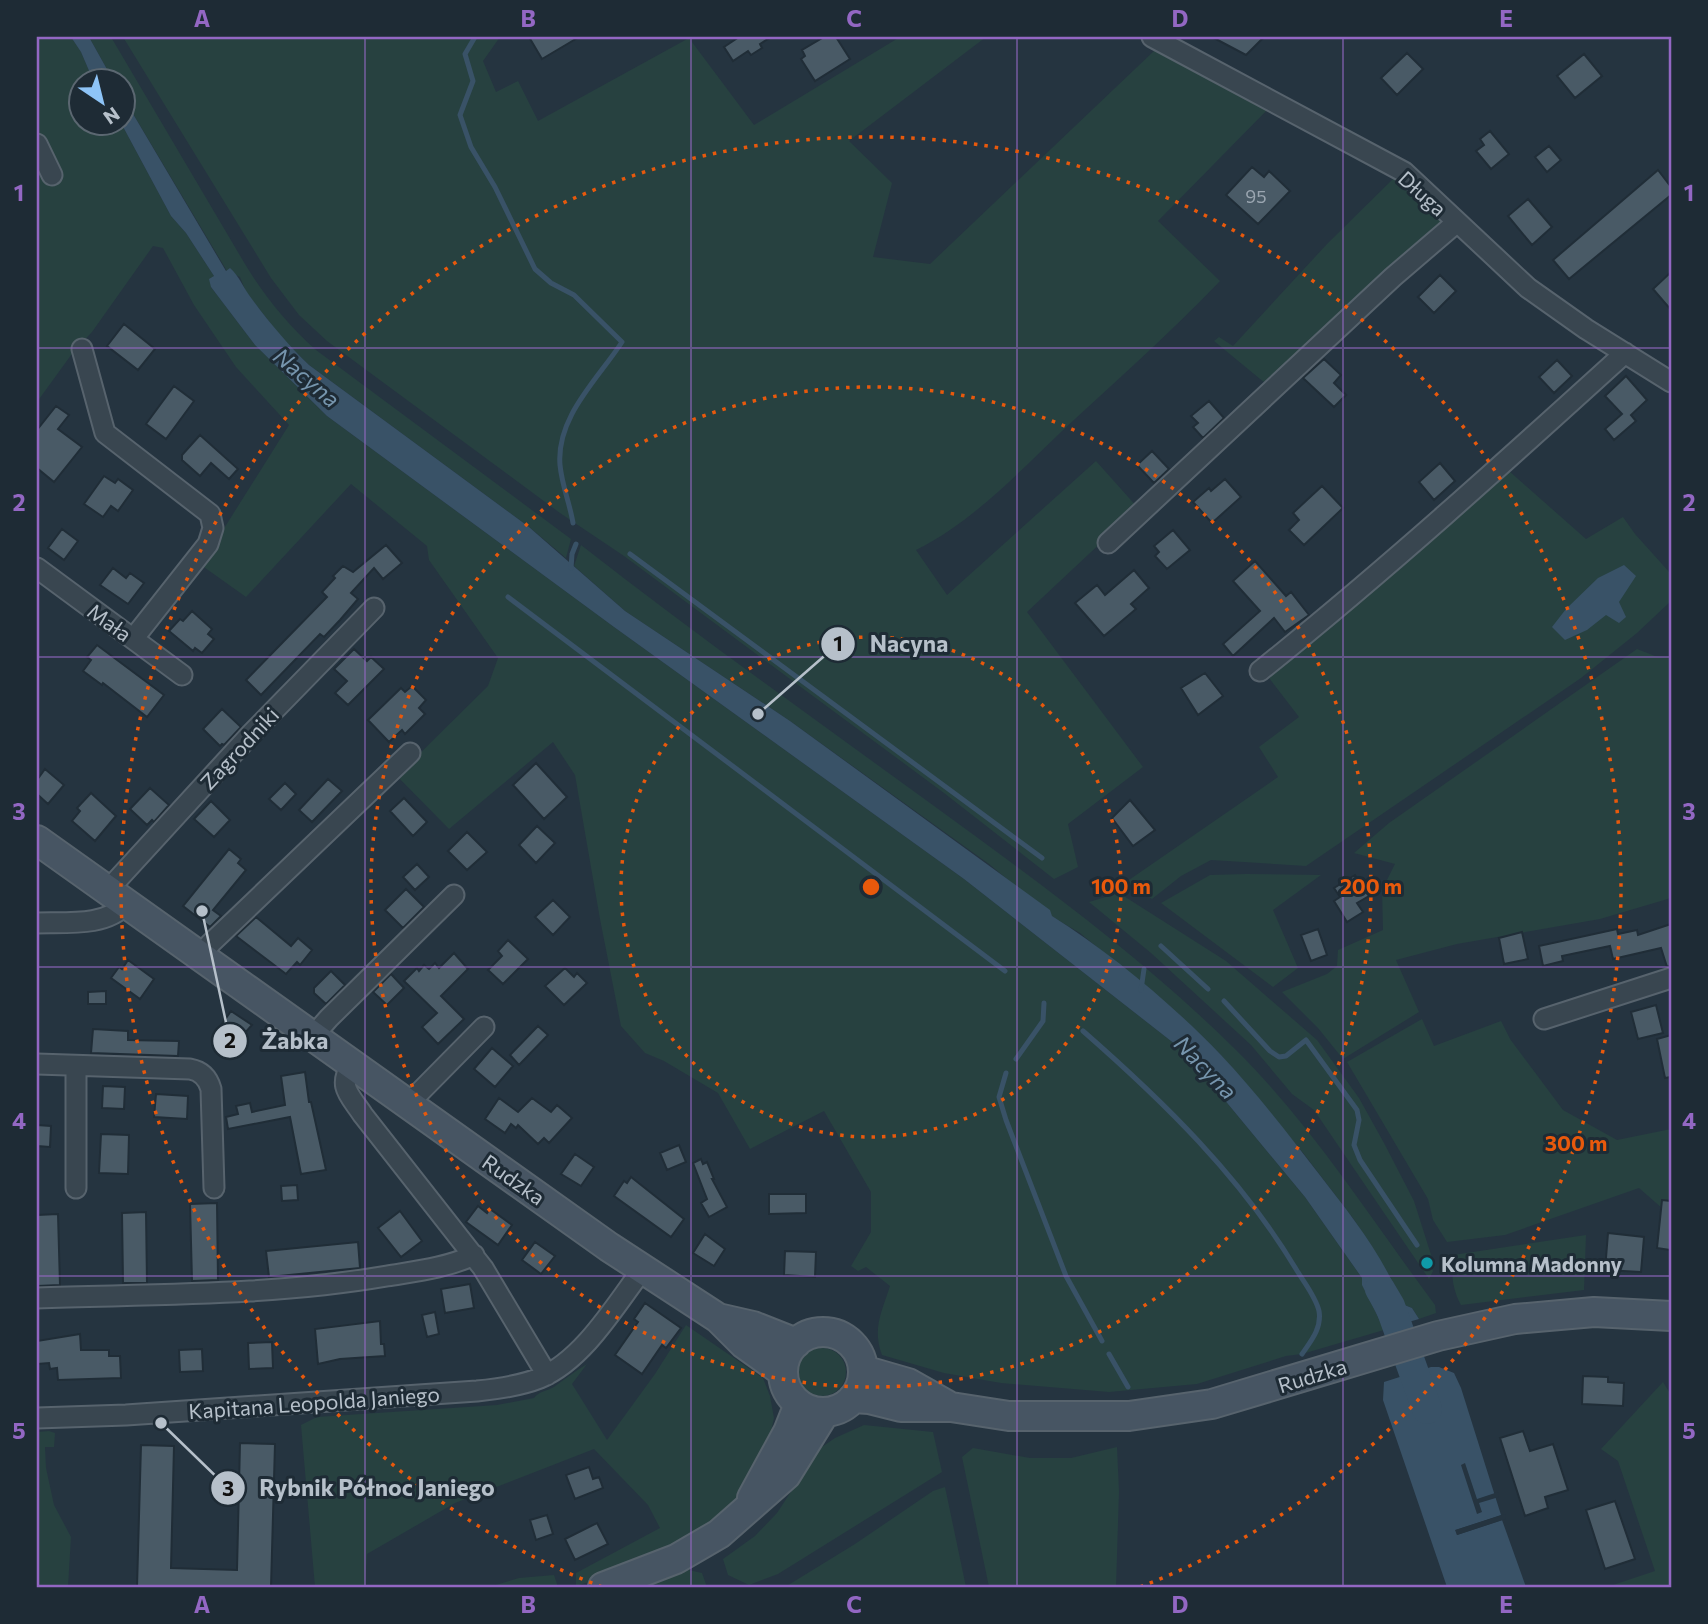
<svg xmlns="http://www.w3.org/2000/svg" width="1708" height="1624" viewBox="0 0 1708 1624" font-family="Commissioner,sans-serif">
<rect width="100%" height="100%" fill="#253440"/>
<path fill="#274140" d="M37,37H71L81,52L93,80H80V122L121,123L171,216L186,233L214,276L211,287L255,345L327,416L614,627L964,879L1185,1052L1305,1197L1362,1278L1363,1285L1384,1330L1302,1354L1286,1356L1197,1384L1109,1392L1001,1383L944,1373L882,1355C872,1328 882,1312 890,1286L866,1267L858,1271L851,1266L871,1232V1192L824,1111L750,1149L718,1093L664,1061L645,1053L621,1026L600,919L575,775L553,742L449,829L397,776L488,686L498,658L429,560L427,546L351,484L246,597L201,565L289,425L236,367L194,305L163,248L153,246L92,332L74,351L37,402Z
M89,37H111L245,264C265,297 287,324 316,350L571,539L566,558L529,527L309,365L286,343L246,292L240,277L227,271L123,97L122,80H113Z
M123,37H500L483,61L496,92L518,81L538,121L689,38L754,125L900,37H986L849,141L892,183L873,257L930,264L1155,50L1270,107L1158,221L1220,281C1169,334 1115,382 1061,432C1017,474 971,523 916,550L947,595L1096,461L1138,508L1027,612L1143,767L1068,824L1078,867L1054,879L944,793L624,556L560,513L327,341L299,315L271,278Z
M1394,178L1442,221L1438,229L1271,388L1214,341L1219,337L1233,346L1327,244Z
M1509,471L1586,539L1623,517L1635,534L1671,574V601L1637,633L1581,678L1306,866L1211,860L1181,876L1152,899L1126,882L1278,777L1259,747L1299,717L1266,674Z
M581,545C695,634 813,718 930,803C1037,881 1141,956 1236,1050C1312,1125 1371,1219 1435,1305L1436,1313L1419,1319L1412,1308L1402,1304L1396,1287L1355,1221L1304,1154L1219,1053L1175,1012L1080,933L1051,916L989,864L790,721L625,611L574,566Z
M1637,649L1655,656L1671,658V898L1600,919L1457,944L1396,960L1419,1012L1343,1059L1318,1028L1282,992L1327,974L1337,966L1338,950L1383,930L1382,890L1395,864L1354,853L1389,823Z
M1246,874L1321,875L1273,910L1298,968L1273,987L1161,903L1210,875Z
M1119,893L1226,961L1317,1040L1359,1098L1384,1143L1414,1201L1433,1261L1430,1263L1433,1271L1429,1279L1314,1110L1292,1094L1251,1045L1151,953L1089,902Z
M1422,1019L1434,1046L1501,1021L1510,1039L1563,1110L1617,1140L1671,1129V1216L1639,1188L1505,1235L1447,1242L1433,1220L1428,1199L1347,1062Z
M1586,1235L1584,1290L1461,1305C1452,1289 1451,1273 1453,1255Z
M686,1325L763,1378L770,1396L774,1418L770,1436L777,1441C764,1460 752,1482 737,1499C694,1546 635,1568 576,1586V1573L660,1528L648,1505L594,1449L455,1503L367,1554L365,1587H315L301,1425L317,1417L497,1405L534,1398C539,1391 547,1391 554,1387C565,1379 575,1371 587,1364L572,1384L607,1440L655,1374Z
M798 1372a24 24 0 1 1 48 0a24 24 0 1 1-48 0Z
M1663,1382L1671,1395V1587H1607L1655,1571L1618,1461L1601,1449Z
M864,1425L933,1432L942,1472L778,1574L749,1585L728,1575L723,1559L755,1536L777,1513L819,1449L835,1438Z
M49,1431L55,1433L54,1447H45L46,1468L54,1505L71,1537L68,1587H37V1432Z
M1117,1447L1119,1491L1116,1587H989L962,1457L973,1448L1030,1458H1071Z
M945,1487L966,1587H785L855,1544L933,1491Z
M684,1569L702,1573L707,1587H641Z
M554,1575L558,1587H489L519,1578Z"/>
<path fill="#395267" d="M71,37H89L113,80H93L81,52Z
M123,97L226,271L230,268C239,276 242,285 249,295C267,320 287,344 309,365L529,527L625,611L790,721L1050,910L1052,916C1112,954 1171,1003 1221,1055C1256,1092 1288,1134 1319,1174C1350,1214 1384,1256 1402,1304L1412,1308L1419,1319L1384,1329L1362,1285V1278L1305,1197L1185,1052L964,879L614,627L327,416L255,345L211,287L209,279L214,276L186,233L171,216L121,123L122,122Z
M1624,565L1636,576L1619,602L1626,617L1619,623L1606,615L1587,630L1565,640L1552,627L1566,609L1598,578Z
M1431,1367H1439L1454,1373L1461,1388L1501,1515L1456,1530L1457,1535L1502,1520L1526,1587H1447L1383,1400L1384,1382Z"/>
<path fill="#253440" d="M1465,1463L1477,1499L1498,1492L1499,1497L1479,1503L1482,1512L1477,1514L1461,1465Z
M1505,1514L1506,1519L1457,1535L1455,1530Z"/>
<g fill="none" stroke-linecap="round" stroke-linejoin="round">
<path stroke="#395267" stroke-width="5" d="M475,37L465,54L473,81L460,115L471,147L495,187L535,269L551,283L574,295L622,342C598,379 556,417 560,465C562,486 570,504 573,523
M630,554L1042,858
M571,568L572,554L576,544
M508,597L1005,971
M1161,946L1208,989
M1141,990L1144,969
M1224,1001L1270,1051L1279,1057L1286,1056L1306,1040L1357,1110L1359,1120L1354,1145L1360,1160L1417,1245
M1083,1031C1163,1101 1241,1177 1296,1269C1303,1281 1316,1297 1319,1311C1322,1328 1311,1341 1302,1354
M1016,1059L1043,1021L1044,1003
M1006,1073L999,1097L1006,1120L1066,1276L1102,1341
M1109,1354L1128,1387"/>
<path stroke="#395267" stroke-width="30" d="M1380,1289L1390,1306L1427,1409"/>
</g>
<path fill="#495a66" stroke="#202d37" stroke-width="2" d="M529,37H579L542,59Z
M739,37H771L760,44L762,48L751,55L748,51L733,61L724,47Z
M824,37H836L850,59L815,81L801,59L805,56L802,50Z
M1212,37H1264L1246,55Z
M1407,53L1423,69L1397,95L1381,78Z
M1584,54L1602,76L1575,98L1557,76Z
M1490,131L1509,154L1491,169L1476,151L1484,145L1480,139Z
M1549,146L1561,160L1547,172L1535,157Z
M1252,167L1264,177L1269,171L1290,191L1258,224L1226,195Z
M1658,170L1671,187V195L1569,279L1553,260Z
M1528,199L1552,227L1532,245L1508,216Z
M1671,272V310L1653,289Z
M1440,275L1456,291L1434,313L1418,297Z
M124,324L155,349L138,370L107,346Z
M1324,359L1341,375L1334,383L1346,395L1334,407L1303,378Z
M1557,360L1572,376L1554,393L1539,377Z
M1626,376L1647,400L1631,415L1636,421L1614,440L1605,429L1622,414L1605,396Z
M174,386L194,401L166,439L146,424Z
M1209,401L1224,418L1203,438L1193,427L1198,423L1191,416Z
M56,406L69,415L58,429L82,447L54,482L37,468V430Z
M200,435L238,469L229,479L211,463L200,476L182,460V455Z
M1152,451L1169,469L1154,483L1137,465Z
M1440,463L1455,481L1434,500L1419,482Z
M104,476L115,483L118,479L133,490L118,511L111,506L103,517L84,504Z
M1225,479L1241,497L1212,523L1193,502L1209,488L1211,491Z
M1322,486L1343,508L1304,545L1289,530L1299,520L1293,513Z
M62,529L78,541L64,560L48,548Z
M1173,530L1190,550L1167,569L1155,556L1159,552L1154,546Z
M386,545L402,563L383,579L374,568L351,593L358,599L340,620L324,637L320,634L261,695L246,680L327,597L322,592L335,578L333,576L343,566L353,572Z
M1255,561L1286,596L1291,592L1309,615L1285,632L1274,618L1233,656L1223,644L1260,611L1233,581Z
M113,568L126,578L130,573L144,583L128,604L100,585Z
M1134,570L1149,588L1131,604L1136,609L1104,636L1075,603L1097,585L1105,595Z
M192,611L212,629L208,634L214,639L202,653L195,648L193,651L169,631L180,619L183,621Z
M97,645L164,695L147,717L103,683L102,685L83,671L91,660L87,657Z
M354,649L367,661L371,657L384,669L348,705L335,693L347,681L334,669Z
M1205,673L1223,696L1198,715L1181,688Z
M412,686L426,700L419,708L425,714L405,734L402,730L389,742L368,720L401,688L405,692Z
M222,709L241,727L224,745L222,744L220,746L203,729Z
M536,763L567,797L544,819L513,785Z
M45,769L64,785L48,804L37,794V780Z
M328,779L342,791L312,822L299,810Z
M285,783L296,794L281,810L269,799Z
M150,788L169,805L154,822L152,820L147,825L130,809Z
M91,793L116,816L95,841L72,821L80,811L77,808Z
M404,798L427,822L413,836L390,811Z
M1130,800L1155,830L1133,846L1112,818Z
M211,801L230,820L214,837L194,819Z
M537,826L555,843L536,863L519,845Z
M467,832L487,852L467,870L448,851Z
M229,849L241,859L238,863L246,870L213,910L221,916L210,927L183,906Z
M417,864L429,877L415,890L403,877Z
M1355,875L1369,896L1357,903L1363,912L1347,922L1334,901L1340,897L1334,888Z
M406,889L424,907L403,928L385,910Z
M553,900L570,917L553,935L535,917Z
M256,917L291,946L298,938L312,950L300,965L297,962L286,974L236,936Z
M1671,924V966L1667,967L1661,948L1613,959L1610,946L1562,956L1563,961L1543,966L1539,946L1617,929L1618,934L1637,930L1638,935Z
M1318,929L1327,955L1311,961L1301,935Z
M1522,932L1528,959L1504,964L1499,938Z
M508,940L528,959L503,984L488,970L502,956L498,951Z
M454,953L468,969L441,996L464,1019L438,1044L422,1027L437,1013L404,981L417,968L419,971L424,965L429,969L435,963L439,968Z
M128,960L154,979L140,999L111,978L119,967L122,969Z
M565,968L574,977L577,973L587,983L564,1005L545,986Z
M331,971L345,985L326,1004L314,993V988Z
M391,974L404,988L387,1005L373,992Z
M106,991V1004H88V992Z
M1656,1005L1663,1033L1638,1039L1631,1012Z
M231,1011L252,1025L230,1050L212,1038Z
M538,1026L548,1035L519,1065L510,1055Z
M93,1029L128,1031V1040L179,1041L178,1056L91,1053Z
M1671,1035V1077L1665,1078L1657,1039Z
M492,1048L513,1066L495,1087L474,1069Z
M305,1072L309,1102H311L326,1170L301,1174L290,1117L228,1129L226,1117L238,1114L236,1106L250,1103L252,1112L285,1105L281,1076Z
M103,1086L125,1087L124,1109L102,1108Z
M156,1094L188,1096L187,1119L154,1117Z
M499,1098L518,1112L532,1098L551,1112L557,1105L572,1118L549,1143L544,1138L538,1144L518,1125L516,1128L511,1124L505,1133L485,1119Z
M37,1125L51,1126L50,1147L37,1146Z
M101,1134L129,1135L128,1174L99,1173Z
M679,1145L686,1162L667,1170L660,1153Z
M575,1154L594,1167L581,1186L561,1174Z
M701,1159L703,1164L707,1162L714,1179H712L727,1207L709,1217L701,1203L707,1199L693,1163Z
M631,1177L684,1219L671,1237L614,1196L624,1181L627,1183Z
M297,1185L298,1200L282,1201L281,1186Z
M769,1194H806V1213L769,1214Z
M1662,1200L1671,1201L1670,1250L1657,1248Z
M217,1203L218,1280L192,1281L190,1204Z
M478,1206L487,1213L490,1209L512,1225L498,1245L466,1222Z
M400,1211L422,1241L401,1257L378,1228Z
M146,1212L147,1283H123L122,1213Z
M58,1214L60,1285L37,1286V1215Z
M1608,1233L1644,1237L1641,1272L1605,1270Z
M705,1234L725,1249L714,1266L693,1253Z
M358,1242L360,1268L269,1277L266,1251Z
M535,1242L555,1256L541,1274L522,1260Z
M785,1251L816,1252L815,1277L784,1275Z
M470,1284L474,1308L445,1313L441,1289Z
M645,1303L681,1328L666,1348L662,1345L642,1374L615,1355L638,1322L634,1319Z
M435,1312L439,1334L427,1337L422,1315Z
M380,1321L381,1344H384L385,1356L340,1359L318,1364L315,1329Z
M80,1334L81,1350H109V1356H120L121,1378L58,1380L57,1368L50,1369L49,1363L37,1364V1341Z
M272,1342L273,1368L249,1369L248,1343Z
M202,1349L203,1371L180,1372L179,1350Z
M1583,1376L1608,1377V1382L1624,1383L1623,1406L1582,1404Z
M1523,1431L1530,1451L1553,1444L1568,1490L1545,1497L1548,1508L1525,1516L1500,1438Z
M240,1443L275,1444L271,1587H137L141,1445L174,1446L171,1568L237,1570Z
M589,1467L593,1479L599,1477L603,1488L575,1499L566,1475Z
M1615,1501L1635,1559L1605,1569L1586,1510Z
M547,1515L553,1534L536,1540L530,1520Z
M597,1523L608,1544L575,1560L565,1539Z"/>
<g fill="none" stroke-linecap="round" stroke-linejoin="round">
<g stroke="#57636d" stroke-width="23">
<path id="minor" d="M1152,37L1404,172L1528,288L1586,329L1671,382
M37,144L52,175
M82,349L105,433L210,514L213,528L208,544L133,639
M1108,543L1393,277L1456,223
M37,568L182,675
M1260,671C1386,570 1505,462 1625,353
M107,891L250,735L374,608
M37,923C65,922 106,927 126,904
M200,956L211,943L410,753
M1544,1019L1671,978
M313,1036L329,1018L454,895
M37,1064L190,1069C201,1071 208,1078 211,1089L214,1188
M352,1064C337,1087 350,1095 363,1115L483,1268L547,1375
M76,1066V1188
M408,1104L484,1027
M37,1298C153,1294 271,1296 387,1276C417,1271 446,1268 474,1255
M37,1418L126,1415L477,1391C498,1389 520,1386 540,1378C583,1360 615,1306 642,1270"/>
</g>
<g stroke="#57636d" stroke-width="32">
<path id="secondary" d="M37,840L609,1247L718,1318L744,1344L783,1372
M718,1318L753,1326L796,1343
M783 1372a40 40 0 1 1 80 0a40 40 0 1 1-80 0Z
M863,1370L908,1383L947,1405
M853,1398L869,1399L901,1407H951L1009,1416H1129L1212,1404L1438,1336L1515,1319L1594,1312L1671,1316
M752,1498L788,1432L799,1404
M603,1587L676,1559L719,1534L786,1475L825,1412"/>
</g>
<use href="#minor" stroke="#394650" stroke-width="19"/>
<use href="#secondary" stroke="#475563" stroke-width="28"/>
</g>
<path fill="none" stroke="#9367c3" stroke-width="2" stroke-opacity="0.55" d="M365,37V1587M691,37V1587M1017,37V1587M1343,37V1587M37,348H1671M37,657H1671M37,967H1671M37,1276H1671"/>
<g fill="none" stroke="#e8590c" stroke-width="3.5" stroke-dasharray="3.5 7">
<circle cx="871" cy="887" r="250"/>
<circle cx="871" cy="887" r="500"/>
<path d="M602 1587A750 750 0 1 1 1140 1587"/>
</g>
<circle fill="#0f9aa8" stroke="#1e2b35" stroke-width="2.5" cx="1427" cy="1263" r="7"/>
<g text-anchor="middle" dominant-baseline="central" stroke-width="6" stroke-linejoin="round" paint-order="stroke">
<g font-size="18" fill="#9ba6b1">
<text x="1256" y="196">95</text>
</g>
<g font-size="21" fill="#b6c0ca" stroke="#1e2b35">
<text transform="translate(1423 193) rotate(42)">Długa</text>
<text transform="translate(110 622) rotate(36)">Mała</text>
<text transform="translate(239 748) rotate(-47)">Zagrodniki</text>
<text transform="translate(514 1179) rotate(35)">Rudzka</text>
<text transform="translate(1312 1375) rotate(-17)">Rudzka</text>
<text transform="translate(314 1402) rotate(-4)">Kapitana Leopolda Janiego</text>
</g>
<g font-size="21" font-weight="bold" fill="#b6c0ca" stroke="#1e2b35" text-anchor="start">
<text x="1441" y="1263">Kolumna Madonny</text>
</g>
<g font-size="23" font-style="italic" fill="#7695ad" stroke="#1e2b35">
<text transform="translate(307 377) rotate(40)">Nacyna</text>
<text transform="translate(1206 1067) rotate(46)">Nacyna</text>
</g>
</g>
<circle cx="871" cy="887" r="10" fill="#e8590c" stroke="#1e2b35" stroke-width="3.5"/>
<g font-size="21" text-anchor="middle" font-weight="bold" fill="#e8590c" stroke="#1e2b35" stroke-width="6" stroke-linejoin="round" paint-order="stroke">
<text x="1121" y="894">100 m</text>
<text x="1371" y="894">200 m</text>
<text x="1576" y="1151">300 m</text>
</g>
<path fill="none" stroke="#b6c0ca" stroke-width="2.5" d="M758 714L838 644M202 911L230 1041M161 1423L228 1488"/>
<g fill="#b6c0ca" stroke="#1e2b35" stroke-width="2.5">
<circle cx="758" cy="714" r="7"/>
<circle cx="202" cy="911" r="7"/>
<circle cx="161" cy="1423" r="7"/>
<circle cx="838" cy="644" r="18"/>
<circle cx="230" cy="1041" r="18"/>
<circle cx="228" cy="1488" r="18"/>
</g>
<g font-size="21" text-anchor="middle" font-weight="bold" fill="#111">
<text x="838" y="651">1</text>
<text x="230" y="1048">2</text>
<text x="228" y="1496">3</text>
</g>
<g font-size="23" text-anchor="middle" font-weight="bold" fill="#b6c0ca" stroke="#1e2b35" stroke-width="6" stroke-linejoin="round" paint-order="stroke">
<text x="909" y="652">Nacyna</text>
<text x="295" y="1049">Żabka</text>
<text x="377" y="1496">Rybnik Północ Janiego</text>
</g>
<rect width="1708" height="1624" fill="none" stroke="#1e2b35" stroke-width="77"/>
<g transform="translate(102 102) rotate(145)"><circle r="33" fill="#1e2b35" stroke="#5b6771" stroke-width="2"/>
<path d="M0-5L12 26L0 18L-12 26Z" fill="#8ec4f7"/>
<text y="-10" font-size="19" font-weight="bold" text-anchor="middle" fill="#b6c0ca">N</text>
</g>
<rect x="38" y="38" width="1632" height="1548" fill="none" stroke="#9367c3" stroke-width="2.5"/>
<g font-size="23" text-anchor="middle" font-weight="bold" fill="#9367c3">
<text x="202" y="27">A</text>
<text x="528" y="27">B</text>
<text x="854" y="27">C</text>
<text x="1180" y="27">D</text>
<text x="1506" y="27">E</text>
<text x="19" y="201">1</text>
<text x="1689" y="201">1</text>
<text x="19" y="511">2</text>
<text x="1689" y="511">2</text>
<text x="19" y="820">3</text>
<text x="1689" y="820">3</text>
<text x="19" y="1129">4</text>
<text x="1689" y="1129">4</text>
<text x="19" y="1439">5</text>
<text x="1689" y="1439">5</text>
<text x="202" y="1613">A</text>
<text x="528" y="1613">B</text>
<text x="854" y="1613">C</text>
<text x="1180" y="1613">D</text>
<text x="1506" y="1613">E</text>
</g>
</svg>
